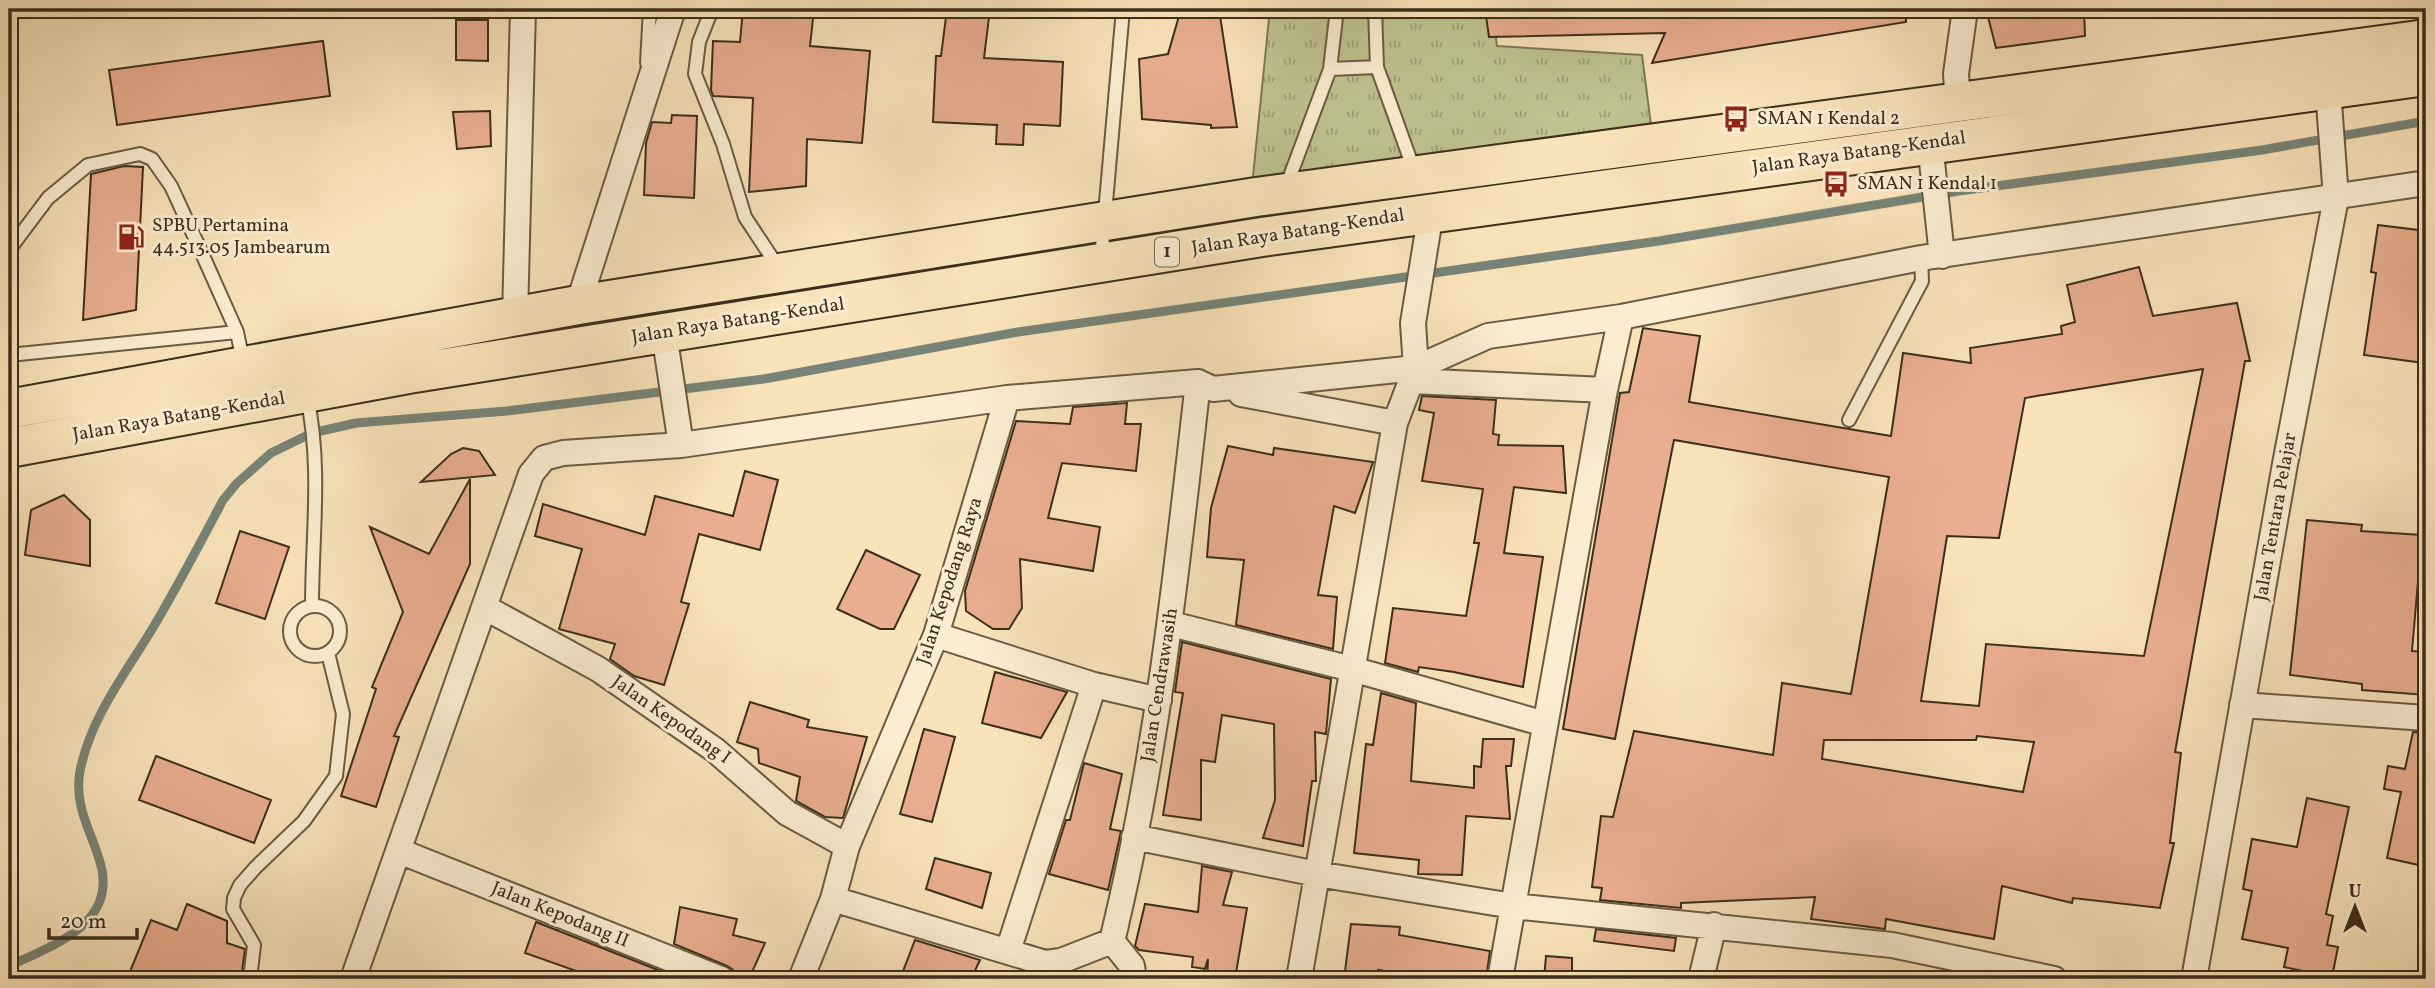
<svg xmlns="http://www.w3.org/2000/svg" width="2435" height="988" viewBox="0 0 2435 988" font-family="Vollkorn,serif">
<defs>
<pattern id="park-tufts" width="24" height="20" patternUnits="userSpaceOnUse" patternTransform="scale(1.75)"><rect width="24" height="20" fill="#bec38f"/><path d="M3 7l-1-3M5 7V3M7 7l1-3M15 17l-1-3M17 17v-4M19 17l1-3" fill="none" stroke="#9c9f74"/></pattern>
</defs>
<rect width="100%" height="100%" fill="#f9e3ba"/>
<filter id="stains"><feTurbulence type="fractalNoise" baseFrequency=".00286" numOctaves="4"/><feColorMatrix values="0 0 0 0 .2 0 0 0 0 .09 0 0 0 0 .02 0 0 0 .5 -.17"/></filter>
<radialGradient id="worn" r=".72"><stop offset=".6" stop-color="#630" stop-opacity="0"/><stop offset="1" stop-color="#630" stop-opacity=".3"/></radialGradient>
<path fill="url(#park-tufts)" stroke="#7d7856" stroke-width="2" d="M1270,9H1492L1497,46L1642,55L1652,133L1252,186Z"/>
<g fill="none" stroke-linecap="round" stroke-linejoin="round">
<path stroke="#778477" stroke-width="9" d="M9,966C39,952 85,936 99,903C117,860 70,823 80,771C91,716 126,673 154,626C178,585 201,542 223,500L237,483L271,453L312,433L356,423L507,411L764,379L1018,332L1659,241L1959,191L2262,150L2426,121"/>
</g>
<path fill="#e9ae8f" stroke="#3c2e1c" stroke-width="2" fill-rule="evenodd" d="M743,9H814L810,46L870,51L862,143L807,139L806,186L749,192L753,98L713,96L711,90L713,41L740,42Z
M947,9H990L984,58L1063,62L1060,126L1024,124L1023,145L996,144L997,125L933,122L936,56H941Z
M1181,9H1219L1237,127L1211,128V125L1142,119L1139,59L1168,54Z
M1485,9H1905L1906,22L1652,63L1665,33L1489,37Z
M1986,9H2084L2085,36L1996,48Z
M456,20H488V61L456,60Z
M323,41L330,96L117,125L109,70Z
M490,111L491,146L457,149L453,112Z
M672,115L697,116L694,198L644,195L646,143L652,122L671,123Z
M124,166L143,167L136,310L83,320L91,174Z
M2378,225L2426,231L2424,363L2364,355L2376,273L2371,272Z
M2139,267L2153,316L2237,303L2250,361H2245L2175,752L2181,753L2170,843H2174L2160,908L2073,898L2072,903L2002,886L1994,939L1886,919L1885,929L1811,919L1815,897L1681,903V908L1600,900L1602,888L1592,887L1601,816L1613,817L1634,731L1773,755L1782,683L1851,694L1889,477L1674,440L1615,739L1563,729L1620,393L1629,392L1643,328L1700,336L1689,402L1891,436L1903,353L1971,363L1970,348L2062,334L2061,326L2075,322L2067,285ZM2203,369L2144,656L1986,644L1979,706L1921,701L1947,536L1999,538L2025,398ZM1977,736L2034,742L2023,792L1822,759L1824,740H1976Z
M1422,396L1496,400L1493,434L1499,435L1498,445L1563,446L1566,493L1514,487L1504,553L1543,557L1523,687L1454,672L1419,667L1418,672L1385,663L1393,608L1466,616L1479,543H1474L1483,489L1422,481L1434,413L1419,410Z
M1127,403L1125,424H1141L1136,471L1062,463L1048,518L1100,527L1093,571L1020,559L1022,608L1009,629H993L966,611L965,591L1016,421L1070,424L1073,407Z
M1228,446L1273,455L1274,448L1373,462L1355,513L1334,506L1318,595L1337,597L1333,649L1236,625L1244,560L1207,557L1211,508Z
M463,448L479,451L495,475L421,482L451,454Z
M745,471L778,480L760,550L699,534L681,602L689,604L664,685L634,676L610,659L615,644L559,629L582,549L535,536L543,504L645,535L655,496L733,516Z
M470,479V564L394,736L399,737L376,807L341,796L376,689L372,687L403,612L370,527L429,554Z
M64,495L90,520V566L25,555L31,510Z
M2307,520L2362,525L2361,531L2422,535L2412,651L2426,652V695L2362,690V684L2290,675Z
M240,531L289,547L265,619L216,603Z
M866,550L920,575L894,629H880L837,609Z
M1182,642L1331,679L1326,734L1315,732L1316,781H1312L1303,846L1263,838L1275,800L1274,724L1222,715L1215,762L1201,760V820L1163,815L1183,693L1175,692Z
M995,672L1067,692L1041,738L982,723Z
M1381,693L1416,703L1411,781L1474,788V766L1481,767L1483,739H1514L1511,766H1506L1510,819L1466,816L1462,875L1418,874L1419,860L1354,853L1366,744L1373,745Z
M750,702L809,720L807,727L867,737L843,818L825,817L796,801L800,777L759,763L758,749L737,742Z
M924,729L955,737L932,822L900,814Z
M2413,732L2426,733V852L2423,866L2387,858L2401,792L2384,789L2388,766L2405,769Z
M156,756L271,800L254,843L139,800Z
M1084,763L1122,774L1110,829L1121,831L1108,890L1049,874L1066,820H1070Z
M2307,798L2349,807L2326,914L2333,916L2327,945L2338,947L2332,977L2284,967L2288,948L2242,939L2252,891L2243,889L2252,839L2297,847Z
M935,858L991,873L982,908L926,889Z
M1202,866L1232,872L1223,905L1247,908L1235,979H1207L1208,959L1205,969L1192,967L1193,957L1139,950L1135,946L1145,904L1198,912Z
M187,904L227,921V943L245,949L241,979H127L151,920L177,930Z
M680,907L737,919L733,935L765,943L749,979H736L733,970L727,966L674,944Z
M536,922L681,979H599L525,953Z
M1351,924L1400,927L1399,935L1490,951L1486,979H1439L1378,970V979H1344Z
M1596,929L1676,938L1674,951L1594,941Z
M915,940L980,960L971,979H900Z
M1546,956L1572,958V979H1544Z"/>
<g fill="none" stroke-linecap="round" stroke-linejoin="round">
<g stroke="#6b5b44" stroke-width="16">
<path id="service" d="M712,9L699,42L695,74L723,144L745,217L778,267
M1375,9L1377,67L1414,170
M647,63L650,9
M1330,69L1377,67
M1286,187L1330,69L1337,9
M9,250L48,198L88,165L140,154L152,159L171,186L200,249L237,332L243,361
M1101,259L1123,9
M9,355L237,332
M307,397C322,466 312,536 312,606
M1849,420L1922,281L1921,258
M290 631a25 25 0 1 1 50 0a25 25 0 1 1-50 0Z
M250,979L254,945L233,909L234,898L240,885L256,867L304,821L336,776L343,714L328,653"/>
</g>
<g stroke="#6b5b44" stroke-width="28">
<path id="minor" d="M1958,103L1956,74L1965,9
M1930,143L1942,256
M578,305L673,9
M515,317L523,9
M664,333L681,445
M1411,381L1605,390
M1198,382L1213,389L1416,368L1488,336L1621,317L1921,258L2426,183
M1241,394L1395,423
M484,607L598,669L715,750L787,813L847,846
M1171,624L1352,669L1545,724
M936,635L1094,685L1159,700
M2242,705L2426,718
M1134,837L1317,874L1513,906L1892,945L2054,979
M399,851L721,979
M833,899L1045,963L1061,961L1112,941C1157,757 1177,569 1198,382
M1116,925L1112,941L1132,966L1134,979
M1008,951L1094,685
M353,979L531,474L544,458L563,453L681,445L1007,398L1198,382
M801,979L833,899L847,846L936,635L1007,398
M1299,979L1395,423L1416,368L1413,323L1431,212
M1500,979L1605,390L1621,317
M1701,979L1714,925
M2194,979L2285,464L2336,198L2327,76"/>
</g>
<g stroke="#3c2e1c" stroke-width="42">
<path id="trunk" d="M9,409L578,305L1256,197L2426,39
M9,448L408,374L1262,237L2426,76"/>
</g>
<use href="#service" stroke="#fbedd2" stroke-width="12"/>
<use href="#minor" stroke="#fbedd2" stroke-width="24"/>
<use href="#trunk" stroke="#f9e3ba" stroke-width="38"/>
</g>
<defs>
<g id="bus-bare" transform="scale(2.1)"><path d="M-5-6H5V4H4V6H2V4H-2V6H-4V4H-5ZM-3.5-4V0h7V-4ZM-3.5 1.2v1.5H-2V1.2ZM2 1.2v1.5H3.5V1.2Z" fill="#8f2418" stroke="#fbedd2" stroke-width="2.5" paint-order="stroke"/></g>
<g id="fuel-bare" transform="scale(2.1)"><path d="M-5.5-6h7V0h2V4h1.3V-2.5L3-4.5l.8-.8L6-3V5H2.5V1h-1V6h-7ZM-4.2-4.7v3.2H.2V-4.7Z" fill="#8f2418" stroke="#fbedd2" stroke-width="2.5" paint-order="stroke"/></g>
</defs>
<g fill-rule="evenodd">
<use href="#bus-bare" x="1736" y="119"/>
<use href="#bus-bare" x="1836" y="184"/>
<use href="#fuel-bare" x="131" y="237"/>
</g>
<g text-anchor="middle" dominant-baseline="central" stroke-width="6" stroke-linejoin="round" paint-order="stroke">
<rect fill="#fbedd2" stroke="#756753" stroke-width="2" x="1155" y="237.5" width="24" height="29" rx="5"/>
<g font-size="18" font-weight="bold" fill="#3c2e1c">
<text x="1167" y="252">1</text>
</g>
<g font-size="19" fill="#3c2e1c" stroke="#fbedd2" text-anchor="start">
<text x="1757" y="119">SMAN 1 Kendal 2</text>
<text x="1857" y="184">SMAN 1 Kendal 1</text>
<text x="152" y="226">SPBU Pertamina<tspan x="152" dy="22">44.513.05 Jambearum</tspan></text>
</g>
<g font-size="19" fill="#3c2e1c" stroke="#fbedd2">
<text transform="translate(1859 153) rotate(-8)">Jalan Raya Batang-Kendal</text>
<text transform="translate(1298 232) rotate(-9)">Jalan Raya Batang-Kendal</text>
<text transform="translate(738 321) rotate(-9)">Jalan Raya Batang-Kendal</text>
<text transform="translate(179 417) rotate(-10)">Jalan Raya Batang-Kendal</text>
<text transform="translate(2276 517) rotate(-80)">Jalan Tentara Pelajar</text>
<text transform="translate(950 581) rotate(-72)">Jalan Kepodang Raya</text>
<text transform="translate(1160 685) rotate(-81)">Jalan Cendrawasih</text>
<text transform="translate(671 720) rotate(35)">Jalan Kepodang I</text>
<text transform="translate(560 915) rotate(22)">Jalan Kepodang II</text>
</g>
</g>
<rect width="2435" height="988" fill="none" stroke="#f9e3ba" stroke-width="35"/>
<rect x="10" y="10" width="2414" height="967" fill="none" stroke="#3c2e1c" stroke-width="3.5"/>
<rect x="18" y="18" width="2400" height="953" fill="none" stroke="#3c2e1c" stroke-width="2"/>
<g transform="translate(2355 907)" stroke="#fbedd2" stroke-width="5" paint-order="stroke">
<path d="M0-5L12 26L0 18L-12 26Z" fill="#3c2e1c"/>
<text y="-10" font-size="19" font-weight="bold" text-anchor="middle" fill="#3c2e1c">U</text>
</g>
<path d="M49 928v10h88v-10" fill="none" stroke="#3c2e1c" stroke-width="3.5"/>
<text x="60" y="928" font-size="21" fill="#3c2e1c" stroke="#fbedd2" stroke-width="5" paint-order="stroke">20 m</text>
<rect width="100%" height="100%" filter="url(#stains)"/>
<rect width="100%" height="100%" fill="url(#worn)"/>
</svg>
